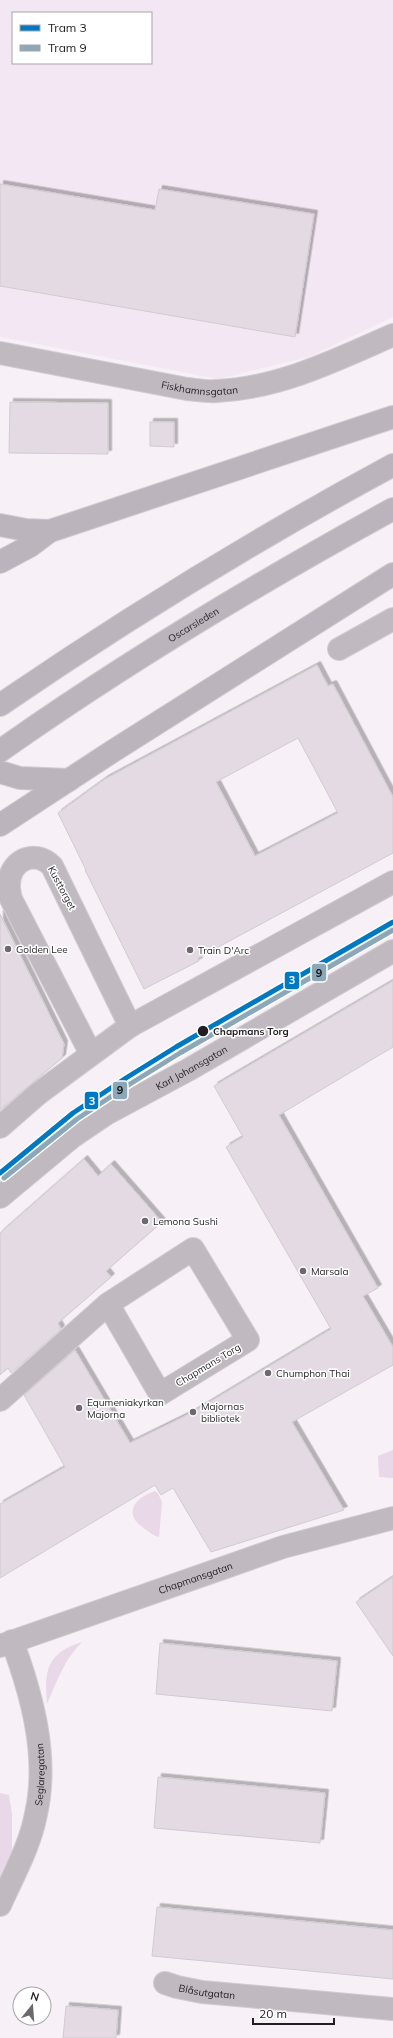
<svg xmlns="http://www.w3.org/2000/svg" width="393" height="2038" viewBox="0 0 393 2038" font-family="Mulish,sans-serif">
<defs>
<filter id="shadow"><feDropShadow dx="3.5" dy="-3.5" stdDeviation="0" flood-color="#0004"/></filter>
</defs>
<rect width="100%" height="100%" fill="#f7f1f7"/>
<path fill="#f4e7f4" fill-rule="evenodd" d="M0,0H393V317L309,357L218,379L0,337ZM13,13H151V63H13Z"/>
<path fill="#e8d8e8" d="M393,1450V1478L379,1477L378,1456Z
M155,1491L158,1493L162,1502L159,1537C154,1536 149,1532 145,1529C122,1514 134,1498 155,1491Z
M82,1642C65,1658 56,1683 47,1704C44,1670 47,1653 82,1642Z
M0,1793L9,1795L12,1814V1852L0,1877Z"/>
<path fill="#e3dae3" stroke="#d0ccd0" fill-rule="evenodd" filter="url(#shadow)" d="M0,184L155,210L159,189L314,214L295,337L0,286Z
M10,402L108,403V454L9,453Z
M150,422H174V447L150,446Z
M317,665L328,686L333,684L393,797V853L198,958L199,961L144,989L85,870H86L58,813L105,779ZM298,738L338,813L255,856L216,782Z
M0,914L64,1044L62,1058L0,1110Z
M393,981V1047L279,1115L378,1288L363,1296L393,1347V1365L292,1422L344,1510L211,1552L173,1488L161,1495L155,1485L0,1578V1504L65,1467L24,1395L75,1350L130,1443L193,1412L331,1329L226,1147L243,1137L214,1086Z
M84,1159L98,1176L111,1164L162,1222L106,1271L111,1277L58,1323L61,1329L11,1373L8,1368L0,1375V1233Z
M393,1577V1656L356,1602Z
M160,1643L337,1661L332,1711L156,1694Z
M158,1777L325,1793L320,1843L154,1828Z
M157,1907L393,1930V1979L152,1956Z
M66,2006L118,2010L116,2038H63Z"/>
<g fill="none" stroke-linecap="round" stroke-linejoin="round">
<g stroke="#d0ccd0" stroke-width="24">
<g id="minor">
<path id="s1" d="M0,353L187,389C197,390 207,392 217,391C280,388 336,360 393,335"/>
<path d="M339,649L393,619"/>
<path d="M91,1054L11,899C10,895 9,891 9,887C8,861 34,848 52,866L130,1026"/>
<path d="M193,1249L248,1340L160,1394L108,1304Z"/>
<path d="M0,1400L108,1304"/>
<path id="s2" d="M0,1646L283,1547L393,1518"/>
<path id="s3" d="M0,1905C13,1876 30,1846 36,1814C49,1757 32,1695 12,1641"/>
<path id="s4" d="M165,1983L177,1987L202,1992L393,2009"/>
</g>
</g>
<g stroke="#d0ccd0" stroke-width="24">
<g id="tertiary">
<path d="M0,1127L39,1093L130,1026L393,882"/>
<path id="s5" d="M0,1197L72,1137L106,1114L188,1070L393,951"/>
</g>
</g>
<g stroke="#d0ccd0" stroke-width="24">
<g id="trunk">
<path d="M0,525L26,530L50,531L393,417"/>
<path d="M0,562L30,546L50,531"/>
<path d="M0,705C127,618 258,538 393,465"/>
<path id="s6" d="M0,751C126,662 258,583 393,509"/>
<path d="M0,772L20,778L69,780"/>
<path d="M0,825L113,751L393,574"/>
</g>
</g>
<use href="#minor" stroke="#c0bac0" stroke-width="22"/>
<use href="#tertiary" stroke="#c0bac0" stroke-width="22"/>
<use href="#trunk" stroke="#bcb4bc" stroke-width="22"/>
<g stroke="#fff" stroke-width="8">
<path id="tram-1" d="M0,1173L73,1113L126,1078L176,1047L393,922"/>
</g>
<g stroke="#fff" stroke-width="8">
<path id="tram-2" d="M4,1178L77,1119L130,1084L180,1053L393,930"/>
</g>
<use href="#tram-1" stroke="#0079c2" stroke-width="5"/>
<use href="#tram-2" stroke="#8ca7b8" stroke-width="5"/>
</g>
<g fill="#6d686d" stroke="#fff" stroke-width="1.5">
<circle cx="8" cy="949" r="4"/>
<circle cx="190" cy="950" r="4"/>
<circle cx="145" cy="1221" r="4"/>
<circle cx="303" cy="1271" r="4"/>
<circle cx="268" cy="1373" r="4"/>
<circle cx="79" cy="1408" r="4"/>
<circle cx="193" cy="1412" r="4"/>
</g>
<circle fill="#221e22" stroke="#fff" stroke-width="1.5" cx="203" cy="1031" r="6"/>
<g text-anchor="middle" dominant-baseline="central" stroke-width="3" stroke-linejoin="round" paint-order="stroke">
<g font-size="10" fill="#221e22" stroke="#fff">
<text stroke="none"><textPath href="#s1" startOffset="203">Fiskhamnsgatan</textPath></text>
<text stroke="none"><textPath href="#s6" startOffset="231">Oscarsleden</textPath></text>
<text transform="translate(62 888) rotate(62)">Kusttorget</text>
<text stroke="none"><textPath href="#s5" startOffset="232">Karl Johansgatan</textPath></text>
<text transform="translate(208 1365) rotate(-31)">Chapmans Torg</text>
<text stroke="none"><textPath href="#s2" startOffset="207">Chapmansgatan</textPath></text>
<text stroke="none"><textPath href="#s3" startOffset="138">Seglaregatan</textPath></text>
<text stroke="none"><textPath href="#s4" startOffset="43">Blåsutgatan</textPath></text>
</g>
<g font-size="10" fill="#221e22" stroke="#fff" text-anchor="start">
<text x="16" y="949">Golden Lee</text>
<text x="198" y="950">Train D'Arc</text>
<text x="153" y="1221">Lemona Sushi</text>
<text x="311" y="1271">Marsala</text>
<text x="276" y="1373">Chumphon Thai</text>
<text x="87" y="1402">Equmeniakyrkan<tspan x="87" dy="12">Majorna</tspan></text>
<text x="201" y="1406">Majornas<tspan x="201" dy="12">bibliotek</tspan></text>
</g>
<g font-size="10" font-weight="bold" fill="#221e22" stroke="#fff" text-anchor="start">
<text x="213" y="1031">Chapmans Torg</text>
</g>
</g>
<g stroke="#fff" stroke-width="1.5">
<rect x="311" y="963" width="16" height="19" rx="4" fill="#8ca7b8"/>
<rect x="284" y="971" width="16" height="19" rx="4" fill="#0079c2"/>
<rect x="112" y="1081" width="16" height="19" rx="4" fill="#8ca7b8"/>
<rect x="84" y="1091" width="15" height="19" rx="4" fill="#0079c2"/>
</g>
<g font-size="11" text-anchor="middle" font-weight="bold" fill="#fff">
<text x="292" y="984">3</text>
<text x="92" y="1105">3</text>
</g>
<g font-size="11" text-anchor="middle" font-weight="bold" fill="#111">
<text x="319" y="977">9</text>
<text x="120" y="1094">9</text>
</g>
<rect x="12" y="12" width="140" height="52" fill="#ffffff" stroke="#a7a5a7"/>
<rect x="20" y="25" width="20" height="6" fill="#0079c2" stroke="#a7a5a7"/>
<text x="48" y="32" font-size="12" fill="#221e22">Tram 3</text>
<rect x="20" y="45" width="20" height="6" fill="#8ca7b8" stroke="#a7a5a7"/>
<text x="48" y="52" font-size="12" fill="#221e22">Tram 9</text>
<g transform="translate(32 2006) rotate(17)"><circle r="19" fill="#ffffff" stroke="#a7a5a7"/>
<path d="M0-3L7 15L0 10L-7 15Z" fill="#6d686d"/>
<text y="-6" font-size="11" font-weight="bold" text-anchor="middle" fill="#221e22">N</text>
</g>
<path d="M253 2018v6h81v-6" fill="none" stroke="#221e22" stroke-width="2"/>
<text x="259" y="2018" font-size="12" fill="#221e22" stroke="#ffffff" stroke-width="3" paint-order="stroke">20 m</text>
</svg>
